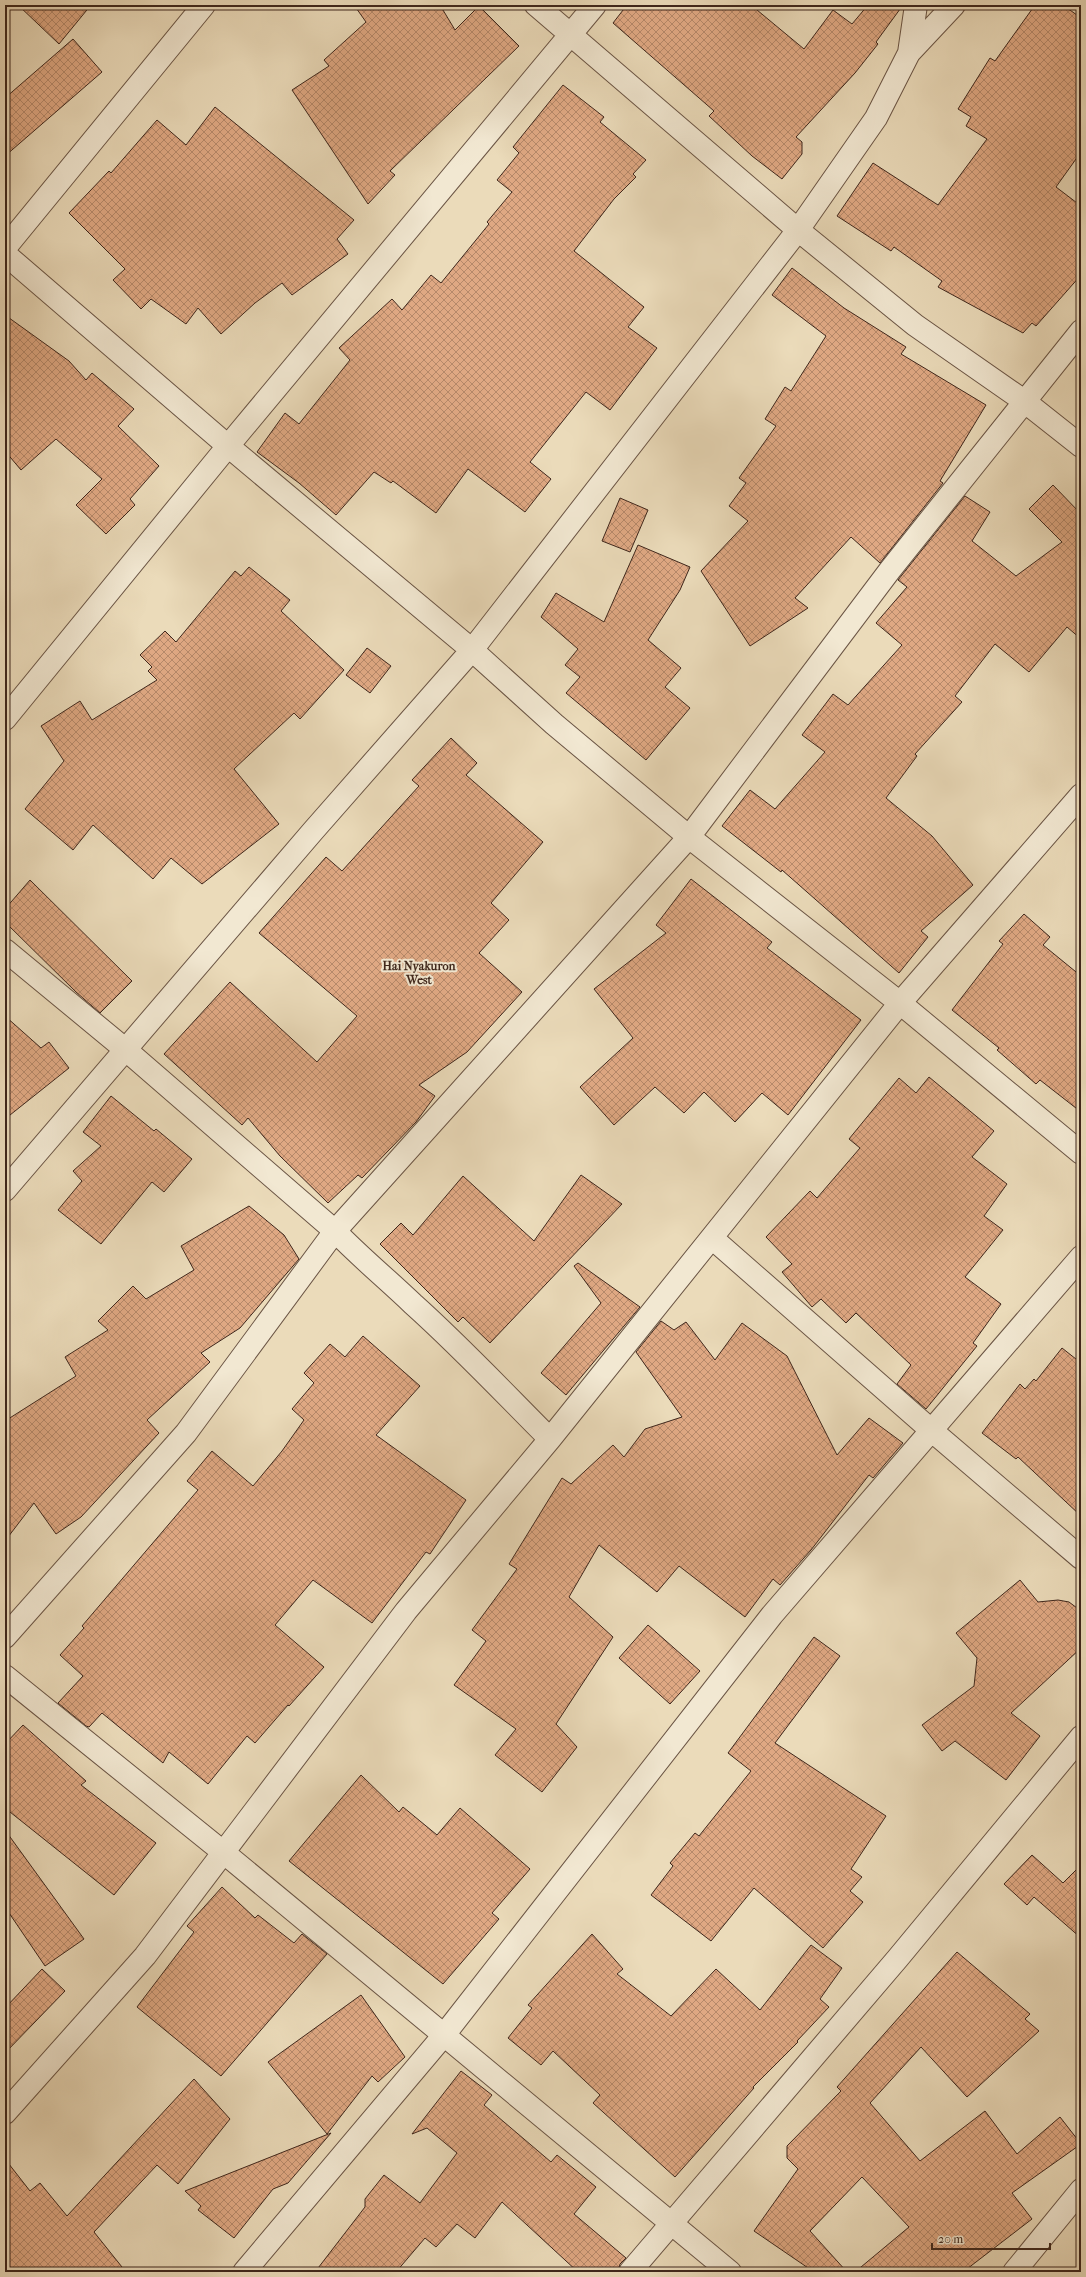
<svg xmlns="http://www.w3.org/2000/svg" width="1086" height="2277" viewBox="0 0 1086 2277" font-family="'IM FELL French Canon',serif">
<defs>
<pattern id="building-cross-hatch" width="8" height="8" patternUnits="userSpaceOnUse"><rect width="8" height="8" fill="#dfa883"/><path d="M0 0l8 8M0 8l8-8" fill="none" stroke="#b6896a"/></pattern>
</defs>
<rect width="100%" height="100%" fill="#ebdbba"/>
<filter id="stains"><feTurbulence type="fractalNoise" baseFrequency=".005" numOctaves="4"/><feColorMatrix values="0 0 0 0 .2 0 0 0 0 .09 0 0 0 0 .02 0 0 0 .5 -.17"/></filter>
<radialGradient id="worn" r=".72"><stop offset=".6" stop-color="#630" stop-opacity="0"/><stop offset="1" stop-color="#630" stop-opacity=".3"/></radialGradient>
<path fill="url(#building-cross-hatch)" stroke="#3f271c" d="M18,5H91L59,44Z
M354,5H440L455,30L479,6L519,46L390,171L395,175L368,204L292,90L329,66L324,60L366,22Z
M627,5H751L804,49L833,10L852,24L868,5H903L876,42L878,44L855,73L796,137L802,142V154L782,179L752,156L709,116L714,111L613,23Z
M1035,5H1063L1081,18V152L1056,187L1081,206V275L1036,326L1032,323L1023,333L938,287L942,281L894,247L891,251L837,216L873,163L938,205L987,139L966,126L971,117L958,109L990,58L995,61Z
M73,39L102,72L5,156V98Z
M563,85L604,117L600,122L646,160L633,174L636,177L614,199L574,251L644,307L628,327L657,348L610,410L586,392L530,462L551,479L525,512L468,469L436,513L393,481L391,483L374,472L336,515L299,483L257,452L285,413L299,424L350,360L339,348L392,299L402,310L431,275L441,283L489,224L487,222L512,192L497,180L519,153L513,147Z
M215,107L354,220L337,239L348,254L292,295L282,283L255,303L221,334L198,308L186,324L151,299L141,309L113,280L125,269L69,213L109,171L111,173L157,120L186,145Z
M792,268L844,308L906,347L901,354L986,405L940,481L943,483L880,563L851,537L795,598L808,608L750,646L701,571L748,521L729,506L746,483L739,478L776,426L765,419L785,387L791,391L826,336L772,295Z
M5,315L69,361L86,380L92,373L134,409L118,426L159,466L130,499L135,505L106,534L76,505L102,479L56,439L21,470L5,451Z
M1053,485L1081,514V639L1067,627L1029,672L995,644L955,696L962,702L915,754L917,756L886,798L932,836L973,885L921,931L928,937L899,973L782,870L781,872L722,826L750,790L775,809L825,752L802,735L833,694L848,705L902,645L876,623L907,587L898,580L965,496L990,512L972,541L1016,576L1062,542L1029,509Z
M620,498L648,510L630,552L602,541Z
M638,545L690,567L680,590L648,640L681,668L665,687L690,708L646,760L566,693L580,677L565,665L578,649L541,617L556,593L604,622Z
M249,567L290,600L281,611L344,670L300,719L294,713L234,769L279,824L202,884L171,858L153,879L93,825L73,850L25,809L64,761L41,726L80,701L92,720L157,680L148,671L152,667L140,655L165,631L176,642L235,571L241,576Z
M367,648L391,666L370,693L346,675Z
M451,738L477,763L466,775L543,842L491,903L509,920L479,953L522,992L467,1052L419,1085L435,1096L416,1122L362,1178L358,1175L328,1203L280,1156L248,1118L242,1125L164,1054L230,982L317,1062L357,1016L259,933L326,857L342,871L419,786L412,780Z
M691,879L772,942L767,948L861,1020L788,1115L762,1093L735,1122L704,1092L684,1113L655,1087L614,1125L580,1087L633,1038L594,989L666,933L656,925Z
M30,880L132,981L100,1013L76,992L5,922V909Z
M1024,914L1050,937L1043,945L1081,976V1112L1040,1080L1036,1084L997,1050L999,1048L952,1010L1003,944L999,941Z
M5,1016L41,1048L49,1042L69,1068L5,1119Z
M929,1077L994,1131L972,1157L1007,1184L984,1216L1003,1230L965,1277L1001,1304L973,1343L977,1346L926,1409L897,1384L911,1365L856,1313L846,1323L821,1299L812,1307L782,1272L792,1264L766,1237L810,1191L817,1198L860,1148L849,1139L899,1078L916,1093Z
M111,1096L154,1131L156,1129L192,1159L164,1192L152,1182L101,1244L58,1210L82,1181L73,1171L101,1146L83,1132Z
M581,1175L622,1204L490,1343L463,1317L458,1322L380,1244L401,1223L413,1235L463,1176L534,1241Z
M249,1206L284,1235L299,1259L240,1328L201,1353L210,1362L147,1420L159,1433L81,1517L56,1534L34,1503L5,1541V1421L76,1376L65,1357L108,1330L98,1321L133,1286L146,1299L194,1270L181,1246Z
M578,1263L640,1307L566,1395L541,1373L601,1303L574,1266Z
M661,1321L674,1330L686,1322L715,1360L742,1323L787,1356L837,1455L869,1418L903,1443L873,1478L869,1475L811,1550L780,1585L773,1579L745,1617L679,1566L657,1592L599,1545L569,1597L613,1637L556,1724L577,1747L542,1792L495,1755L516,1729L454,1685L486,1641L472,1630L517,1569L509,1564L562,1478L571,1484L613,1445L624,1457L645,1429L682,1417L636,1352Z
M363,1336L420,1386L376,1435L466,1500L430,1554L426,1552L372,1623L313,1580L275,1625L324,1667L289,1706L288,1705L255,1743L247,1736L208,1784L169,1752L163,1763L102,1713L89,1727L86,1726L58,1703L83,1676L60,1655L84,1628L82,1626L198,1490L187,1481L212,1451L253,1486L282,1451L304,1420L292,1409L314,1383L304,1373L330,1344L345,1357Z
M1062,1348L1081,1363V1516L1018,1457L1016,1459L982,1433L1020,1384L1025,1389L1034,1379L1036,1381Z
M1020,1580L1038,1602L1058,1600L1069,1602L1081,1611V1648L1011,1713L1040,1736L1006,1780L955,1741L942,1751L922,1725L974,1686L977,1658L956,1633Z
M648,1625L700,1671L670,1704L619,1658Z
M814,1637L840,1656L775,1743L886,1816L851,1869L862,1877L850,1891L863,1902L823,1948L754,1888L711,1941L651,1895L673,1866L670,1863L695,1833L699,1836L751,1771L728,1753Z
M23,1725L86,1781L81,1785L156,1843L114,1895L5,1808V1744Z
M361,1775L399,1812L403,1807L437,1835L460,1808L530,1869L492,1913L499,1919L443,1984L289,1861Z
M5,1830L84,1939L45,1966L5,1907Z
M1032,1855L1063,1883L1081,1865V1938L1034,1897L1027,1905L1004,1884Z
M222,1887L255,1918L258,1915L294,1943L302,1934L327,1954L221,2076L137,2007L194,1932L187,1926Z
M592,1934L623,1969L617,1974L671,2016L716,1969L760,2010L811,1945L842,1968L820,1999L829,2007L797,2041L798,2042L753,2087L754,2088L675,2177L593,2103L600,2095L553,2051L541,2065L508,2038L532,2008L528,2005Z
M957,1952L1030,2014L1025,2019L1039,2031L967,2097L921,2047L870,2103L920,2161L985,2111L1017,2154L1060,2117L1081,2144L1012,2193L1032,2219L963,2272H855L909,2227L862,2177L810,2231L847,2272H814L754,2231L798,2169L787,2158V2146L841,2091L837,2087Z
M42,1969L65,1991L5,2053V2008Z
M361,1995L405,2057L378,2082L372,2076L327,2134L268,2062Z
M461,2071L492,2095L484,2105L551,2162L557,2155L596,2187L574,2214L626,2258L620,2264L618,2272H578L502,2202L475,2238L457,2224L436,2247L425,2238L396,2272H315L365,2207V2199L384,2175L420,2203L457,2153L427,2128L412,2134Z
M194,2079L230,2119L178,2184L157,2165L94,2232L126,2272H5V2159L30,2191L40,2183L67,2216Z
M331,2133L288,2183L273,2189L234,2238L198,2210L201,2206L185,2191Z"/>
<g fill="none" stroke-linecap="round" stroke-linejoin="round">
<g stroke="#6a5444" stroke-width="24">
<path id="street" d="M536,5L798,230L915,325L1024,401L1081,446
M909,53L954,5
M5,248L204,5
M5,254L228,446L472,650L554,724L689,837L900,1003L1081,1153
M5,719L228,446L595,5
M5,950L126,1050L335,1231C360,1257 387,1279 413,1304C461,1347 505,1394 550,1439
M5,1190L313,831L472,650L798,230L876,118L909,53L916,5
M712,1238L931,1430L1081,1558
M5,1637L186,1433L335,1231L689,837L890,570L1081,331
M5,1676L223,1852L730,2272
M5,2113L145,1956L406,1611L550,1439L900,1003L1081,795
M244,2272L444,2035L772,1615L1081,1257
M630,2272L898,1958L1081,1737
M1014,2272L1081,2190"/>
</g>
<use href="#street" stroke="#f2e8d2" stroke-width="22"/>
</g>
<g text-anchor="middle" dominant-baseline="central" stroke-width="4" stroke-linejoin="round" paint-order="stroke">
<g font-size="12" font-weight="bold" fill="#3f271c" stroke="#f2e8d2">
<text x="419" y="966">Hai Nyakuron<tspan x="419" dy="14">West</tspan></text>
</g>
</g>
<rect width="1086" height="2277" fill="none" stroke="#ebdbba" stroke-width="20"/>
<rect x="6" y="6" width="1074" height="2265" fill="none" stroke="#3f271c" stroke-width="2"/>
<rect x="10" y="10" width="1066" height="2257" fill="none" stroke="#3f271c"/>
<path d="M932 2243v6h118v-6" fill="none" stroke="#3f271c" stroke-width="2"/>
<text x="938" y="2243" font-size="12" fill="#3f271c" stroke="#f2e8d2" stroke-width="3" paint-order="stroke">20 m</text>
<rect width="100%" height="100%" filter="url(#stains)"/>
<rect width="100%" height="100%" fill="url(#worn)"/>
</svg>
